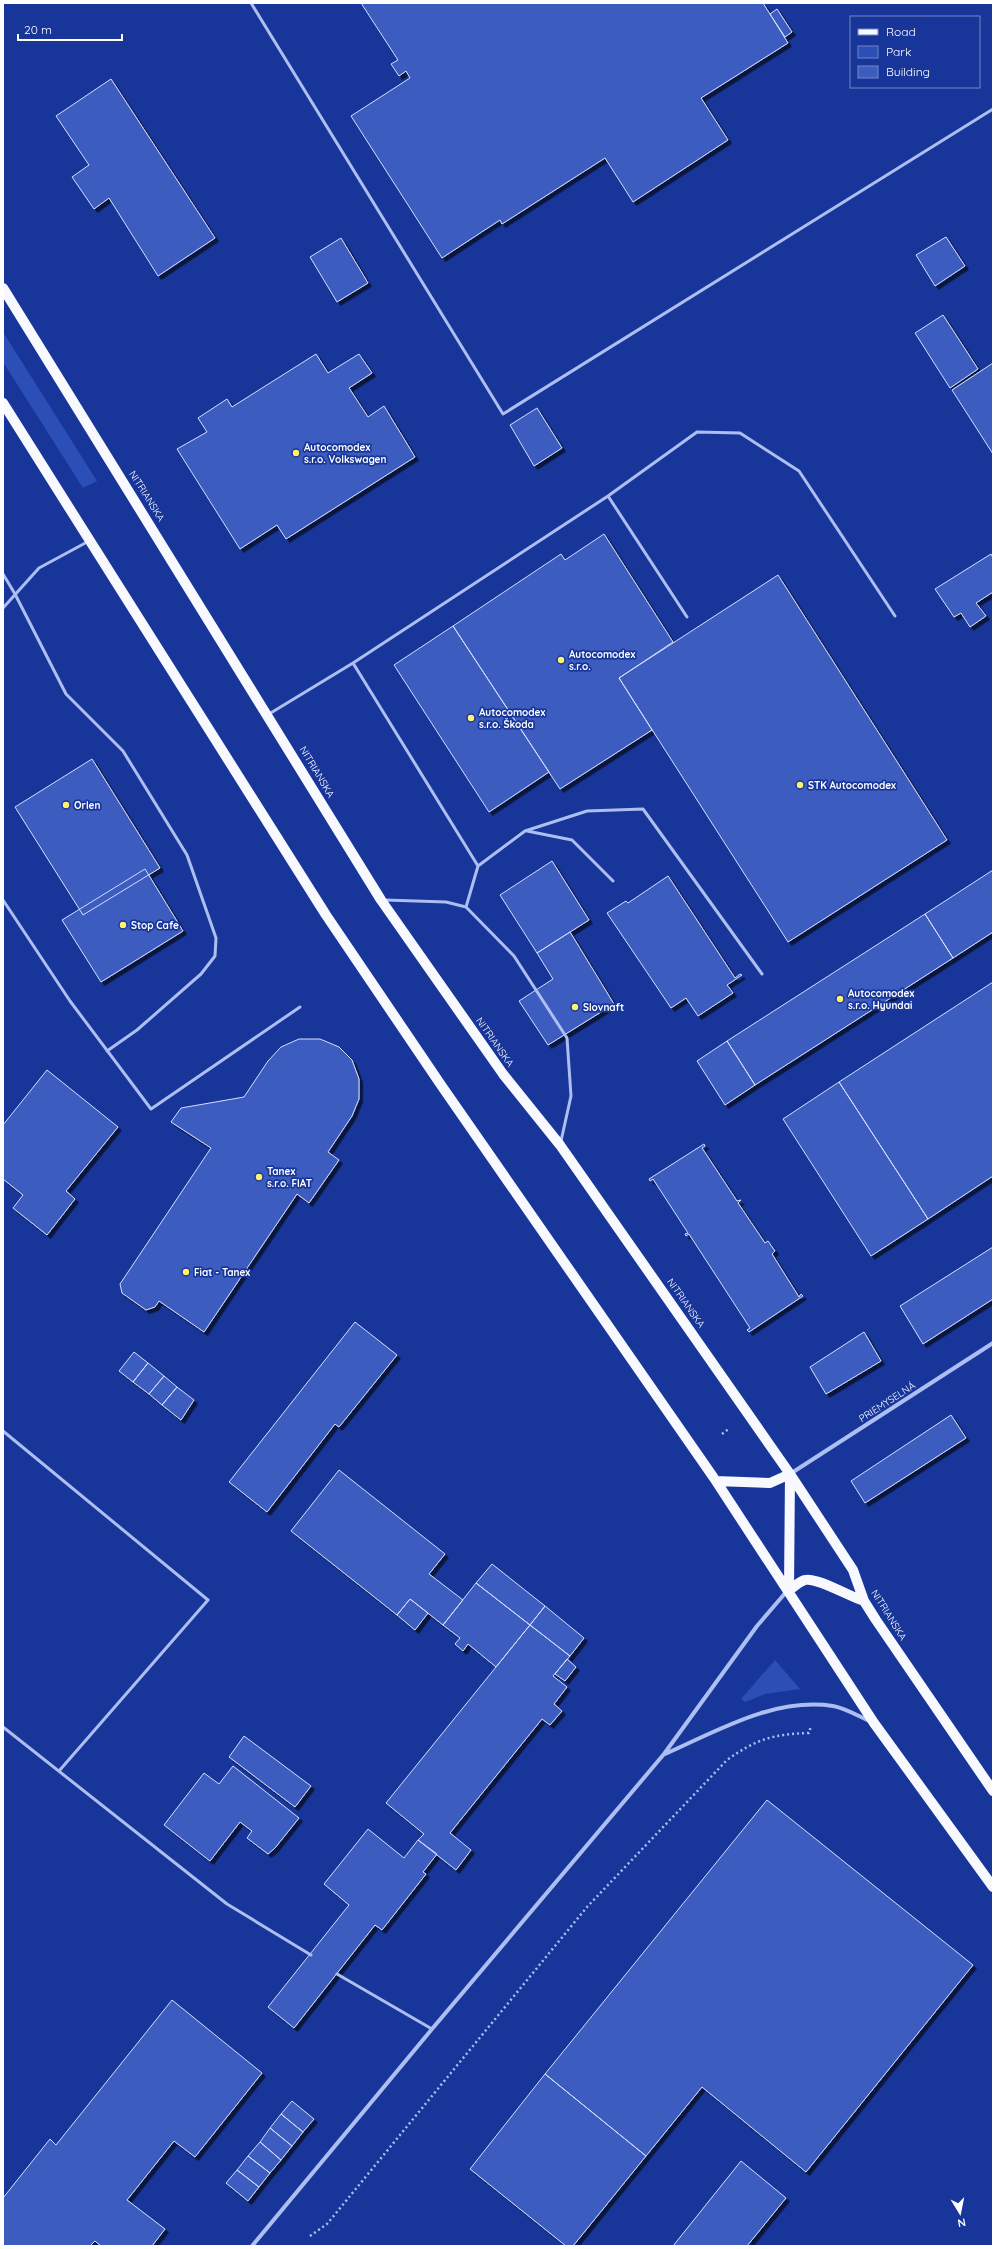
<svg xmlns="http://www.w3.org/2000/svg" width="996" height="2249" viewBox="0 0 996 2249" font-family="Quicksand,sans-serif">
<defs>
<filter id="shadow"><feDropShadow dx="3.5" dy="3.5" stdDeviation="0" flood-color="#0009"/></filter>
</defs>
<rect width="100%" height="100%" fill="#18369a"/>
<path fill="#2b4eb7" d="M3,332L97,481L83,488L3,362Z
M775,1660L800,1689L765,1694L745,1702L741,1699Z"/>
<path fill="#3c5cbf" stroke="#d4defc" filter="url(#shadow)" d="M361,3H763L788,43L701,98L728,140L633,202L605,158L502,224L500,220L442,258L351,116L410,78L406,71L399,76L391,64L398,60Z
M777,9L792,32L785,37L770,14Z
M111,79L215,238L158,276L109,198L94,209L72,177L89,165L56,116Z
M946,237L965,266L935,286L916,255Z
M341,238L368,283L337,302L310,257Z
M943,315L978,369L950,388L915,333Z
M316,354L328,373L359,354L372,373L349,388L368,417L384,406L415,457L286,539L277,525L240,549L177,449L207,432L198,418L227,399L232,407Z
M993,363V454L952,390Z
M537,408L562,448L534,466L510,425Z
M604,534L673,642L619,678L652,730L560,789L453,626L561,554L565,560Z
M991,554L993,558V592L976,603L986,616L970,627L961,613L954,617L935,589Z
M778,575L947,840L788,942L619,678Z
M453,626L549,772L489,812L394,665Z
M92,759L160,868L83,915L15,807Z
M552,861L589,920L537,953L500,895Z
M145,869L183,931L101,982L62,920Z
M993,870V932L953,958L925,914Z
M668,876L735,978L740,974L742,975L727,985L733,993L698,1016L686,998L671,1008L607,913L626,901L628,903Z
M925,914L953,958L755,1085L727,1041Z
M570,932L614,1004L548,1045L519,1001L553,979L537,953Z
M993,982V1176L928,1219L839,1082Z
M299,1039H320L339,1047L352,1060L359,1079V1099L352,1116L328,1152L339,1160L309,1203L297,1194L204,1332L159,1301L155,1307L146,1310L122,1293L120,1284L211,1148L171,1122L181,1108L244,1097L268,1061L281,1047Z
M727,1041L755,1085L725,1105L697,1061Z
M47,1070L118,1127L66,1191L75,1199L47,1235L13,1208L23,1195L3,1179V1125Z
M839,1082L928,1219L871,1256L783,1119Z
M704,1144L705,1146L702,1148L737,1201L741,1200L738,1203L765,1243L768,1241L775,1251L772,1254L799,1297L801,1294L803,1296L749,1332L747,1330L750,1328L689,1234L686,1236L685,1234L688,1233L653,1179L650,1181L649,1179Z
M993,1247V1299L923,1344L900,1306Z
M355,1322L397,1355L339,1427L335,1424L267,1512L229,1482Z
M864,1332L881,1361L826,1394L810,1367Z
M134,1352L148,1363L133,1382L119,1371Z
M148,1363L164,1376L149,1394L133,1382Z
M164,1376L177,1387L162,1405L149,1394Z
M177,1387L194,1400L181,1420L162,1405Z
M951,1415L966,1438L865,1503L851,1481Z
M339,1470L445,1554L429,1574L463,1600L443,1625L410,1599L397,1615L291,1531Z
M492,1564L545,1606L530,1625L476,1583Z
M476,1583L530,1625L496,1667L468,1644L463,1651L455,1644L460,1638L443,1625Z
M410,1599L428,1613L415,1630L397,1615Z
M545,1606L584,1638L570,1656L530,1625Z
M530,1625L570,1656L553,1676L567,1687L554,1704L562,1711L550,1725L542,1719L450,1833L471,1850L456,1870L418,1840L424,1834L386,1803Z
M567,1659L576,1667L565,1681L555,1674Z
M244,1736L311,1786L295,1807L229,1757Z
M233,1766L299,1818L275,1848L268,1854L247,1838L252,1831L240,1822L210,1861L164,1825L204,1773L219,1784Z
M767,1800L973,1965L806,2172L702,2087L646,2156L545,2074Z
M368,1829L404,1858L418,1840L437,1854L423,1872L426,1874L382,1930L375,1925L294,2028L268,2007L349,1905L324,1884Z
M172,2000L262,2073L195,2157L174,2141L127,2200L165,2229L152,2246H101L95,2241L90,2246H3V2198L50,2139L56,2145Z
M545,2074L646,2156L573,2246H566L470,2169Z
M292,2101L314,2119L303,2132L281,2114Z
M281,2114L303,2132L292,2146L270,2128Z
M270,2128L292,2146L281,2160L260,2142Z
M260,2142L281,2160L270,2173L248,2156Z
M248,2156L270,2173L259,2187L237,2170Z
M741,2161L786,2198L747,2246H673Z
M237,2170L259,2187L248,2201L226,2183Z"/>
<g fill="none" stroke-linecap="round" stroke-linejoin="round">
<path stroke="#adbef2" stroke-width="2.5" stroke-dasharray="2 3" stroke-linecap="butt" d="M722,1434L730,1428
M310,2236L327,2224L587,1907L727,1760C756,1739 774,1734 809,1733L811,1726"/>
<path stroke="#adbef2" stroke-width="3" d="M251,3L503,414L993,109
M608,496L687,617
M3,574L15,594L66,694L123,751L187,855L216,938L215,956L201,974L137,1030L107,1051
M3,608L39,568L89,541
M353,663L478,866
M269,714L353,663L608,496L697,432L740,433L799,471L895,616
M527,831L572,840L613,881
M3,900L70,1001L151,1109L300,1007
M385,900L446,902L466,907L514,956L567,1038L571,1096L561,1141
M466,907L478,866L525,831L587,811L643,809L762,974
M3,1431L208,1600L59,1771
M3,1727L227,1904L311,1955
M337,1974L432,2029"/>
<path stroke="#adbef2" stroke-width="4" d="M790,1474L993,1343
M665,1754C717,1731 774,1697 833,1706C845,1708 858,1716 870,1721
M252,2246L432,2029L664,1754L757,1626L787,1591"/>
<path stroke="#f7f9ff" stroke-width="10" d="M3,288L381,900L503,1074L560,1145L790,1474L853,1570L864,1601L876,1620L993,1791
M3,403L326,915L441,1085L716,1481L874,1723L993,1887
M716,1481L770,1483L790,1474
M789,1590L790,1474
M789,1590C794,1587 800,1581 805,1580C817,1577 850,1597 864,1601"/>
</g>
<g fill="#fff26d" stroke="#18369a" stroke-width="1.5">
<circle cx="296" cy="453" r="4"/>
<circle cx="561" cy="660" r="4"/>
<circle cx="471" cy="718" r="4"/>
<circle cx="800" cy="785" r="4"/>
<circle cx="66" cy="805" r="4"/>
<circle cx="123" cy="925" r="4"/>
<circle cx="840" cy="999" r="4"/>
<circle cx="575" cy="1007" r="4"/>
<circle cx="259" cy="1177" r="4"/>
<circle cx="186" cy="1272" r="4"/>
</g>
<g text-anchor="middle" dominant-baseline="central" stroke-width="3.5" stroke-linejoin="round" paint-order="stroke">
<g font-size="10" font-weight="bold" fill="#fff" stroke="#18369a" text-anchor="start">
<text x="304" y="447">Autocomodex<tspan x="304" dy="12">s.r.o. Volkswagen</tspan></text>
<text x="569" y="654">Autocomodex<tspan x="569" dy="12">s.r.o.</tspan></text>
<text x="479" y="712">Autocomodex<tspan x="479" dy="12">s.r.o. Škoda</tspan></text>
<text x="808" y="785">STK Autocomodex</text>
<text x="74" y="805">Orlen</text>
<text x="131" y="925">Stop Cafe</text>
<text x="848" y="993">Autocomodex<tspan x="848" dy="12">s.r.o. Hyundai</tspan></text>
<text x="583" y="1007">Slovnaft</text>
<text x="267" y="1171">Tanex<tspan x="267" dy="12">s.r.o. FIAT</tspan></text>
<text x="194" y="1272">Fiat - Tanex</text>
</g>
<g font-size="10" fill="#fff" stroke="#18369a">
<text transform="translate(147 496) rotate(58)">NITRIANSKA</text>
<text transform="translate(317 772) rotate(59)">NITRIANSKA</text>
<text transform="translate(495 1042) rotate(55)">NITRIANSKA</text>
<text transform="translate(686 1303) rotate(55)">NITRIANSKA</text>
<text transform="translate(887 1402) rotate(-33)">PRIEMYSELNÁ</text>
<text transform="translate(889 1615) rotate(58)">NITRIANSKA</text>
</g>
</g>
<rect width="996" height="2249" fill="none" stroke="#ffffff" stroke-width="8"/>
<rect x="850" y="16" width="130" height="72" fill="#18369a" stroke="#7486c2"/>
<rect x="858" y="29" width="20" height="6" fill="#f7f9ff" stroke="#7486c2"/>
<text x="886" y="36" font-size="12" fill="#ffffff">Road</text>
<rect x="858" y="46" width="20" height="12" fill="#2b4eb7" stroke="#7486c2"/>
<text x="886" y="56" font-size="12" fill="#ffffff">Park</text>
<rect x="858" y="66" width="20" height="12" fill="#3c5cbf" stroke="#7486c2"/>
<text x="886" y="76" font-size="12" fill="#ffffff">Building</text>
<g transform="translate(960 2213) rotate(170)" stroke="#18369a" stroke-width="3" paint-order="stroke">
<path d="M0-3L7 15L0 10L-7 15Z" fill="#ffffff"/>
<text y="-6" font-size="11" font-weight="bold" text-anchor="middle" fill="#ffffff">N</text>
</g>
<path d="M18 34v6h104v-6" fill="none" stroke="#ffffff" stroke-width="2"/>
<text x="24" y="34" font-size="12" fill="#ffffff" stroke="#18369a" stroke-width="3" paint-order="stroke">20 m</text>
</svg>
